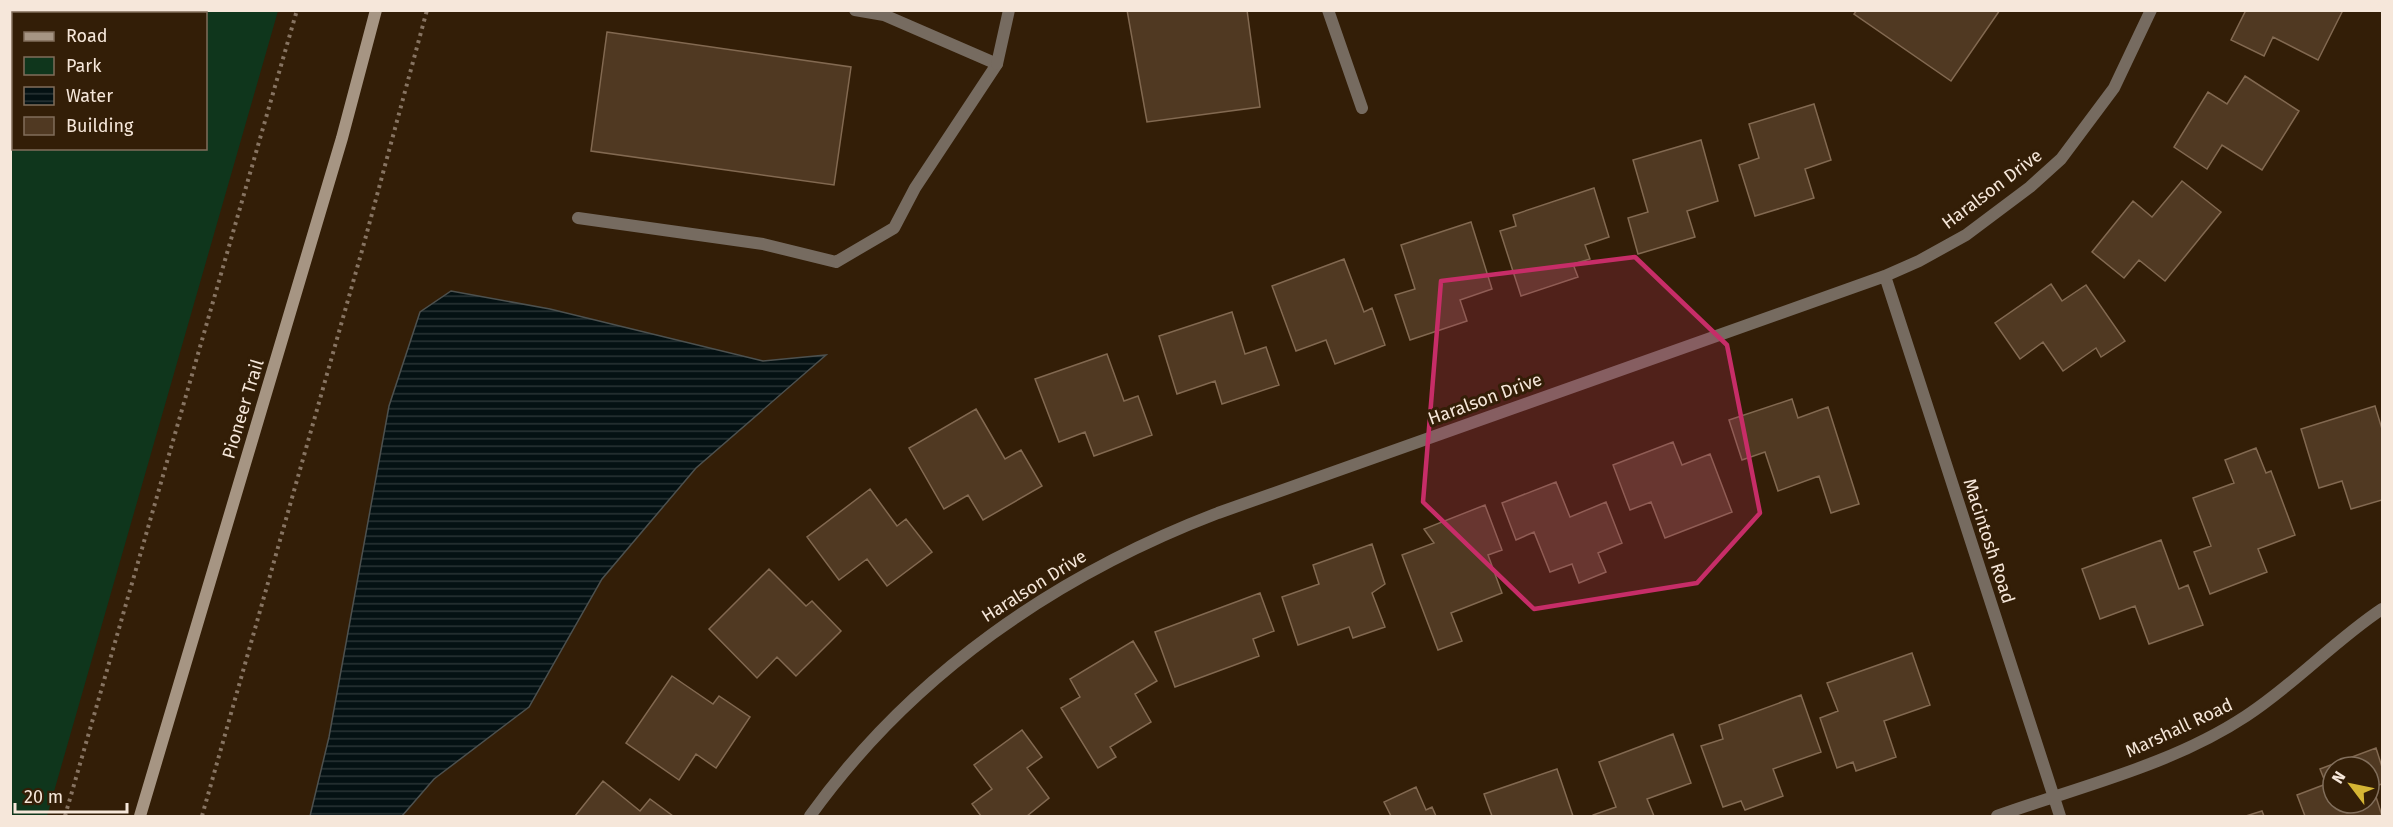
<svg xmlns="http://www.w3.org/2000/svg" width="2393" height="827" viewBox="0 0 2393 827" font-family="'Fira Sans',sans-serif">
<defs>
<pattern id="water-rules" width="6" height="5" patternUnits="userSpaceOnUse" patternTransform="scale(1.5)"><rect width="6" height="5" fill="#041113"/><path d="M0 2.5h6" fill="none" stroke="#293435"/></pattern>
</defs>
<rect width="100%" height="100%" fill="#331e07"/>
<path fill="#0f361c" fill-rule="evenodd" d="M10,11H278L47,816H10ZM14,14H206V148H14Z"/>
<path fill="url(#water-rules)" stroke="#4d514f" stroke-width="1.5" d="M451,291L550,309L763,361L826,355L696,468L602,579L529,707L434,779L402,816H310L329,737L389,406L420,312Z"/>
<path fill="#503922" stroke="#826951" stroke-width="1.5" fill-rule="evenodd" d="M1127,10H1247L1260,107L1147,122Z
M1857,10H2000L1951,81L1854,14Z
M2246,10H2343L2318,60L2273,37L2264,56L2231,40Z
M607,32L851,67L834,185L591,151Z
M2245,76L2299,111L2262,170L2222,145L2207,169L2174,147L2208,92L2227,104Z
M1814,104L1831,160L1805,169L1814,198L1755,216L1739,165L1759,158L1749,124Z
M1701,140L1718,201L1687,211L1695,237L1638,254L1628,218L1648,212L1633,160Z
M2182,181L2221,212L2165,281L2139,260L2124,278L2092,252L2133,201L2152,217Z
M1594,188L1609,237L1585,245L1590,259L1573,264L1578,277L1521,296L1500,231L1516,226L1513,215Z
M1471,222L1492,289L1460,300L1467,321L1410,340L1395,295L1415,289L1401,245Z
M1344,259L1364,312L1372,308L1385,345L1335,364L1326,340L1296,351L1272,286Z
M2051,284L2062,301L2086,285L2125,341L2101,357L2096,348L2063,371L2043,342L2020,359L1995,323Z
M1232,312L1245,354L1266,347L1279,385L1222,404L1215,381L1177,394L1159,336Z
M1107,354L1124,401L1138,396L1152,435L1094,456L1085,432L1059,442L1035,379Z
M1792,399L1798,418L1828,407L1859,504L1831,513L1819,476L1778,491L1765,452L1742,460L1729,420Z
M2375,406L2382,429V500L2351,509L2342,481L2319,488L2301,429Z
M976,409L1005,459L1021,450L1042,486L983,520L968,495L944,509L909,448Z
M1673,442L1682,465L1710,454L1732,512L1665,538L1651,502L1630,510L1613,465Z
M2256,448L2266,473L2271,471L2295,535L2258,549L2267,572L2210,594L2194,552L2211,546L2193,498L2234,483L2225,460Z
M1556,482L1570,517L1606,502L1622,543L1598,553L1606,572L1579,583L1572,564L1550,572L1534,532L1516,540L1502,503Z
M870,489L897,526L906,519L932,552L887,586L867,559L839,580L807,537Z
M1485,505L1502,550L1488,555L1502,593L1451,613L1462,641L1438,650L1402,555L1434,543L1424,529Z
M2161,540L2179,589L2188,585L2203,625L2149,644L2135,606L2100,619L2082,569Z
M1372,544L1385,584L1372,593L1385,627L1353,638L1349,627L1298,645L1282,597L1319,584L1313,565Z
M769,569L806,606L812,601L841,631L796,676L777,657L757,678L709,629Z
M1260,593L1274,631L1253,639L1259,656L1175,687L1155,632Z
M1133,641L1157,681L1135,694L1151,722L1110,747L1116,757L1098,768L1061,708L1080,697L1070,679Z
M1912,653L1930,705L1884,721L1896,757L1856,771L1853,762L1837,768L1820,718L1838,711L1827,683Z
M672,676L713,704L719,696L750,717L716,768L696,754L679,780L626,743Z
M1801,695L1821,752L1773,769L1783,796L1745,810L1741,801L1723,807L1701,746L1723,739L1719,725Z
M1022,730L1042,757L1027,768L1049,798L1027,816H981L972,804L992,789L974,765Z
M1673,734L1691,783L1647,799L1654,816H1593V815L1616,807L1599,762Z
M2376,748L2382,767V784L2373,787L2382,816H2305L2297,795L2326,784L2320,769ZM2333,767H2369V803H2333Z
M1557,769L1573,816H1492L1484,794Z
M603,781L640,811L650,799L673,816H575Z
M1416,787L1426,810L1432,807L1436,816H1391L1384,802Z
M2262,811L2264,816H2246Z"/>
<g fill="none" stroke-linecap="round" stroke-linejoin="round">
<path stroke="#877462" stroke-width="4" stroke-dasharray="3 4.5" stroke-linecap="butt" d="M65,816L297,10
M202,816L363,247L427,10"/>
<path stroke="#766b60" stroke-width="12" d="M1328,10L1362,108
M578,218L763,244L836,262L894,228L915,188L997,64L884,15L855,10"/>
<path stroke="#766b60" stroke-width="12" d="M997,64L1009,10
M1885,276L2060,816
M810,816C912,674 1056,575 1218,513L1885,276L1919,261L1966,235L2030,187L2061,159L2114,88L2151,10
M1997,816C2081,786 2172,765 2246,716C2295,684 2334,641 2382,609"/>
<path stroke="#a69583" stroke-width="12" d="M140,816L342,138L376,10"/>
</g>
<path fill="#c72d68" fill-opacity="0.2" stroke="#c72d68" stroke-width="4.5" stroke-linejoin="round" d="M1635,257L1727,345L1760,513L1697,583L1534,609L1423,502L1441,281Z"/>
<g text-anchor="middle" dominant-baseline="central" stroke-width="6" stroke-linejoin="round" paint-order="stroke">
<g font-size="18" fill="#f6e7da" stroke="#331e07">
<text transform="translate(1992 189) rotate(-37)">Haralson Drive</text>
<text transform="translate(1485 399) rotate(-20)">Haralson Drive</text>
<text transform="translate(243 409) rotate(-73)">Pioneer Trail</text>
<text transform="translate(1989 541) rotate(72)">Macintosh Road</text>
<text transform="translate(1034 586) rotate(-32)">Haralson Drive</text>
<text transform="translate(2179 728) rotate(-25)">Marshall Road</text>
</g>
</g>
<rect width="2393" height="827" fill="none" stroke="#f6e7da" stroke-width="24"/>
<rect x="12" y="12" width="195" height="138" fill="#331e07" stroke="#816e5b" stroke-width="1.5"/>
<rect x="24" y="32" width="30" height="9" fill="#a69583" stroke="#816e5b" stroke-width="1.5"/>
<text x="66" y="42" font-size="18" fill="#f6e7da">Road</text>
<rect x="24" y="57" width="30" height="18" fill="#0f361c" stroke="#816e5b" stroke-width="1.5"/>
<text x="66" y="72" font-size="18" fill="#f6e7da">Park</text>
<rect x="24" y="87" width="30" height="18" fill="url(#water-rules)" stroke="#816e5b" stroke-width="1.5"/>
<text x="66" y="102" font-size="18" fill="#f6e7da">Water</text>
<rect x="24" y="117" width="30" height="18" fill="#503922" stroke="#816e5b" stroke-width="1.5"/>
<text x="66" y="132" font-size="18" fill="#f6e7da">Building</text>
<g transform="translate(2351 785) rotate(302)"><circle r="28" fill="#331e07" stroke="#816e5b" stroke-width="1.5"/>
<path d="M0-4.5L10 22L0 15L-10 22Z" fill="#d5b534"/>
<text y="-9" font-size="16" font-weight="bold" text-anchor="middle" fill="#f6e7da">N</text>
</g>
<path d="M15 803v9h112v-9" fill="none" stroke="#f6e7da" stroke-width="3"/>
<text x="24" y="803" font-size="18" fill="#f6e7da" stroke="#331e07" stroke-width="4.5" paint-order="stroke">20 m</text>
</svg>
